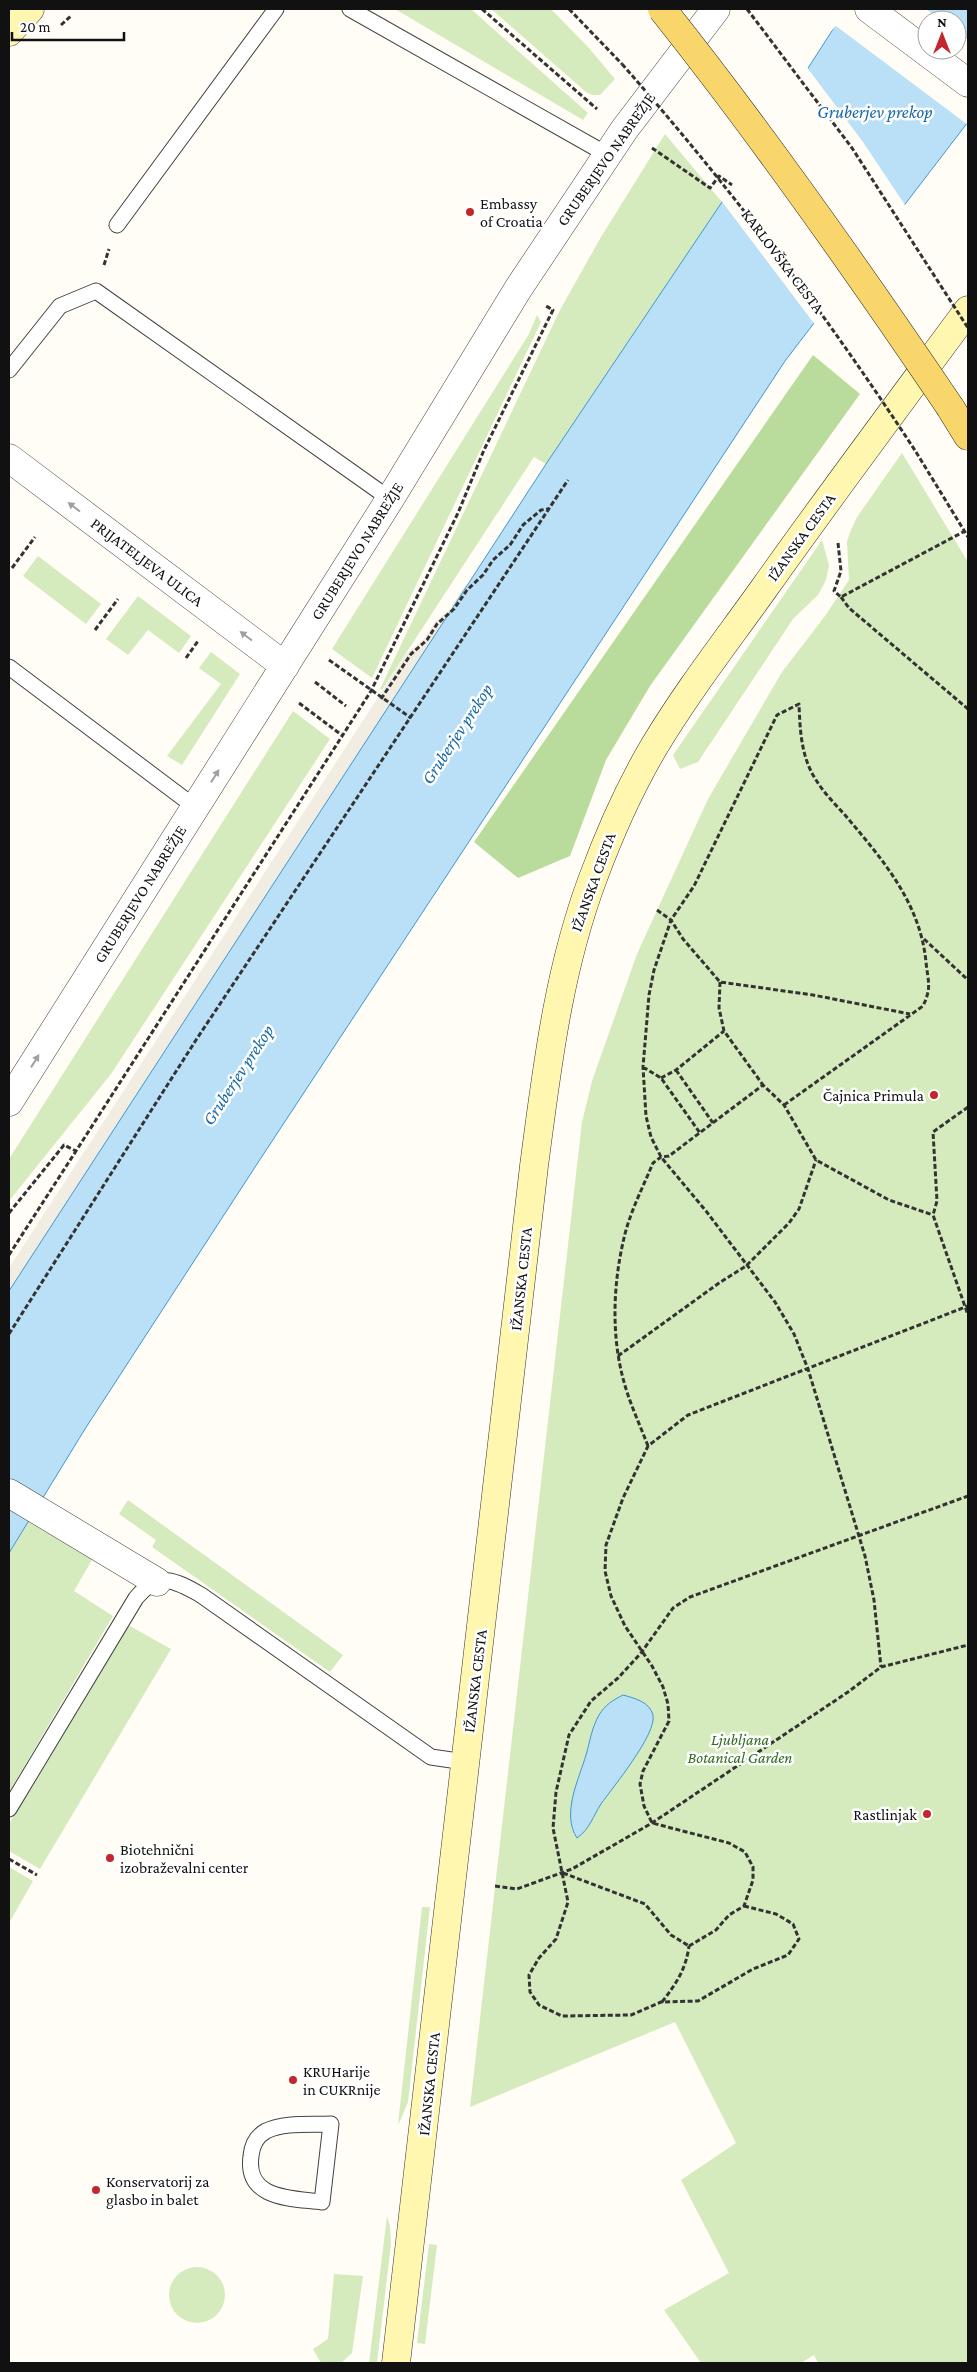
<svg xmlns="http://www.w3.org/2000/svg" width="977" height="2372" viewBox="0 0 977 2372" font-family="'Crimson Pro',serif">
<rect width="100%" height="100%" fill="#fffdf5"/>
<path fill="#d5ebbd" d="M395,9H471L588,113L583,120Z
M491,9H551L588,47L615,79L600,95H592L586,92Z
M665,134L722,202L546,464L534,457L382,690L380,689L560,310L601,237Z
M537,315L541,322L372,678L332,649L529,334Z
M902,453L968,562V2363H818L814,2355L801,2363H701L664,2310L729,2273L681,2180L736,2143L675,2022L470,2107L582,1122L592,1081L637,954L708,799L782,672L825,616L849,580L847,541L851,530L857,517Z
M822,540L829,565L826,580L818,595L793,619L698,762L680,769L673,755Z
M38,556L101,604L86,624L23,576Z
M138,596L191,636L179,653L148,630L128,655L106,639Z
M211,652L240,674L182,765L167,756L221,684L199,668Z
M293,711L330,739L111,1074L9,1201V1159Z
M128,1500L343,1655L330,1672L152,1547L156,1540L119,1514Z
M31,1517L93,1558L74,1591L113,1616L9,1792V1553Z
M128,1625L171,1649L40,1869L9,1851V1824Z
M9,1867L33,1881L9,1923Z
M422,1907H430L408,2102L401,2119L398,2124Z
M387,2216L390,2226L391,2244L377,2363H369Z
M429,2244L437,2245L425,2344L417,2343Z
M169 2295a28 28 0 1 1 56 0a28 28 0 1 1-56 0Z
M334,2274L363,2276L352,2353L341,2363H321L313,2349L328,2339Z"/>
<path fill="#b9dc9c" d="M813,355L860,394L650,686L606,760L570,856L518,878L474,842Z"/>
<path fill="#f1ede2" d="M480,574L9,1353V1268L406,654L424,639L434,623L451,608L463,588Z"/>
<path fill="#b9e0f7" stroke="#3f96cf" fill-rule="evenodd" d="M846,9H968V122L785,361L259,1161L85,1429L9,1553V1291L546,464L722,202ZM927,20H957V50H927Z
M623,1695C634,1698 650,1702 653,1715C657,1734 613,1787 601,1804C593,1816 590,1829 577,1838C561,1814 579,1779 586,1755C590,1741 592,1727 599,1715C605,1705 613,1700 623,1695Z"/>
<path fill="#fffdf5" d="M843,9H926L941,20H927V50H957V32L968,40V125L836,26L831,31L829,30Z
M806,66L863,142L907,208L816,326L720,199Z"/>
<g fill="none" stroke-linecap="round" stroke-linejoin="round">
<g stroke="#444" stroke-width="17">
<path id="lane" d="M350,9L608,155
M117,225L276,9
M9,370L60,306L96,291L390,499
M9,667L195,807
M9,1809L136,1598C158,1571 175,1580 201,1595L431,1757L465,1762
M331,2124L322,2202C292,2198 245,2200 251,2156C252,2145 257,2136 266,2131C284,2122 311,2125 331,2124Z"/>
</g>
<g stroke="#444" stroke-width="29">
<path id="street" d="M869,9L968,83
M9,458L285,666
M9,1102L390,499L518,289L624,130L716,9
M9,1493L157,1582"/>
</g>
<g stroke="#333" stroke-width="29">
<path id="secondary" d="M9,32L30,9
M396,2363L534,1166C547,1068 558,971 593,878C610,832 630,787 655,745C688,690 728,639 765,587C831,494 900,402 968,310"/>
</g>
<g stroke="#222" stroke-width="29">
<path id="primary" d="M950,407L968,436"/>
</g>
<path stroke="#333" stroke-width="3" stroke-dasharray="5 2.5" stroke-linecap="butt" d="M482,9L597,109
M569,9L622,64
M61,25L72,15
M652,148L710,188L719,176L732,185
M104,265L109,249
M916,452L968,537
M838,543L841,571L834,591L841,597L965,531
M12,568L35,537
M841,597L849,608L968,709
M95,630L118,599
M186,658L198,641
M329,660L411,718
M315,682L346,706
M381,699L411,654L427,640L437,624L454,609L467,590L483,575L493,560L510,545L523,525L541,510L548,509
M299,703L343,736
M657,910L671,920L683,939L720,982L813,995L910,1014
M924,939L968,980
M720,982L719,1008L724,1031L763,1085
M643,1067L661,1078L700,1133
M676,1070L713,1123
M661,1078L676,1070L724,1031
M784,1105L923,1006C932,987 928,982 926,962C920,902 882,859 845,815C835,804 824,793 816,780C801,757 800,730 799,704L777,715L694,886L671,920L654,970L649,995L643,1067L646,1116L651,1137L661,1157L706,1211L775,1302L794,1334L808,1369L865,1556L874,1600L881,1667
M968,1107L933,1132L937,1201L933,1215L968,1315
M9,1213L64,1145L76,1151L371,691L458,513L484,450L553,310L546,306
M9,1255L76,1151
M9,1334L196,1040L568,480
M618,1356L719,1283L746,1266L789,1223L799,1209L816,1160
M648,1446C640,1425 630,1404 624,1382C611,1336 613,1284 624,1238C630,1212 643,1187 653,1163L661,1157L669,1156L763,1085L784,1105L816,1160L889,1200L933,1215
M9,1859L37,1875
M563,1873L645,1904L671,1935L689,1946
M495,1886L517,1889L572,1869L652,1823L848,1692L881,1667L968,1645
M744,1906L776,1914L793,1924L799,1939L788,1955L753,1969L698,2001L661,2002L631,2015L562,2016L539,2005L530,1992L529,1975L539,1958L556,1939L568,1902L553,1828L556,1792L569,1735L591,1701L618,1678L641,1653L673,1608L690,1597L968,1496
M689,1946L716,1930L729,1915L744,1906L753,1880V1867L745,1852L729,1843L652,1823L644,1806L640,1784L643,1771L669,1721L668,1704L663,1687L652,1666L625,1626L611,1596L605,1571L606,1545L623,1498L648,1446L688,1415L968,1306
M662,2002C676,1984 686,1969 689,1946"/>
<use href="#lane" stroke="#fff" stroke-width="15"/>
<use href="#street" stroke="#fff" stroke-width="28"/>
<use href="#secondary" stroke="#fff6b0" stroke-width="28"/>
<use href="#primary" stroke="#f9d66b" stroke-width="28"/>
<g stroke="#222" stroke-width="29" stroke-linecap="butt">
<path id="primary-bridge" d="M662,9C764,137 858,271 950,407"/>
</g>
<path stroke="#333" stroke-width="3" stroke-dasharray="5 2.5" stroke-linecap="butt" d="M747,9L852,148L968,328
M622,64C731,188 826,314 916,452"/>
<use href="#primary-bridge" stroke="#f9d66b" stroke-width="28"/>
</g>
<defs><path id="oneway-solid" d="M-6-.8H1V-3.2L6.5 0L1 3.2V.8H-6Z" transform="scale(1.25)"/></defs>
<g fill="#a0a0a0">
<use href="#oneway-solid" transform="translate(74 507) rotate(-143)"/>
<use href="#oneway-solid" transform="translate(246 636) rotate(-143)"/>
<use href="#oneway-solid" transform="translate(215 776) rotate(-58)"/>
<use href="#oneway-solid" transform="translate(35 1061) rotate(-58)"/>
</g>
<g fill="#c4262e" stroke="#fff" stroke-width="2">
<circle cx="470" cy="212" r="5"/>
<circle cx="934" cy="1095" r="5"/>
<circle cx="927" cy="1814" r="5"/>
<circle cx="110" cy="1858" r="5"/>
<circle cx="293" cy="2080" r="5"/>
<circle cx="96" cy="2190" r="5"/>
</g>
<g text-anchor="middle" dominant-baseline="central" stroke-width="5" stroke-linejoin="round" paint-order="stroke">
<g font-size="16" fill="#111" stroke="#fff">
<text transform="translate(606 159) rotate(-55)">GRUBERJEVO NABREŽJE</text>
<text transform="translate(783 261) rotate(53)">KARLOVŠKA CESTA</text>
<text transform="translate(801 537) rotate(-54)">IŽANSKA CESTA</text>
<text transform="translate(357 551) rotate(-58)">GRUBERJEVO NABREŽJE</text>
<text transform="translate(147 562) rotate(37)">PRIJATELJEVA ULICA</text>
<text transform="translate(593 882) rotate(-70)">IŽANSKA CESTA</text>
<text transform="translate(140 894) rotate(-58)">GRUBERJEVO NABREŽJE</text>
<text transform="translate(521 1279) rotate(-84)">IŽANSKA CESTA</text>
<text transform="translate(475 1681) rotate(-83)">IŽANSKA CESTA</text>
<text transform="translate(429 2084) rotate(-84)">IŽANSKA CESTA</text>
</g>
<g font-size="16" fill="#111" stroke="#fff" text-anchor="start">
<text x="480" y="203">Embassy<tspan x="480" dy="18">of Croatia</tspan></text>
<text x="924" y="1095" text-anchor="end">Čajnica Primula</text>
<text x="917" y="1814" text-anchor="end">Rastlinjak</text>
<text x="120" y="1849">Biotehnični<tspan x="120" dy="18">izobraževalni center</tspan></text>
<text x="303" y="2071">KRUHarije<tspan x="303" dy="18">in CUKRnije</tspan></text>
<text x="106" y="2181">Konservatorij za<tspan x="106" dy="18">glasbo in balet</tspan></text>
</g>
<g font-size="16" font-style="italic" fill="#2f6b1f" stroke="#fff">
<text x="740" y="1739">Ljubljana<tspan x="740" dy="18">Botanical Garden</tspan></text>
</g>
<g font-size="18" font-style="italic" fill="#1768a6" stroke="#fff">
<text x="875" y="112">Gruberjev prekop</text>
<text transform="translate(457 734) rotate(-57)">Gruberjev prekop</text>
<text transform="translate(238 1075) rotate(-57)">Gruberjev prekop</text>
</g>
</g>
<rect width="977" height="2372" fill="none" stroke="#111111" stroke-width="20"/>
<g transform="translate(942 35)"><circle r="24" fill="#ffffff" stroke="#a0a0a0"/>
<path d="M0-4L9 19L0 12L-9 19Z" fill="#c4262e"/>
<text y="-8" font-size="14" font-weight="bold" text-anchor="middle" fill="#111111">N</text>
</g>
<path d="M12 32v8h112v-8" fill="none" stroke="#111111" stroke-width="2.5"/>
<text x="20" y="32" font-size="15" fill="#111111" stroke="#ffffff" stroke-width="4" paint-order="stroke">20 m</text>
</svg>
